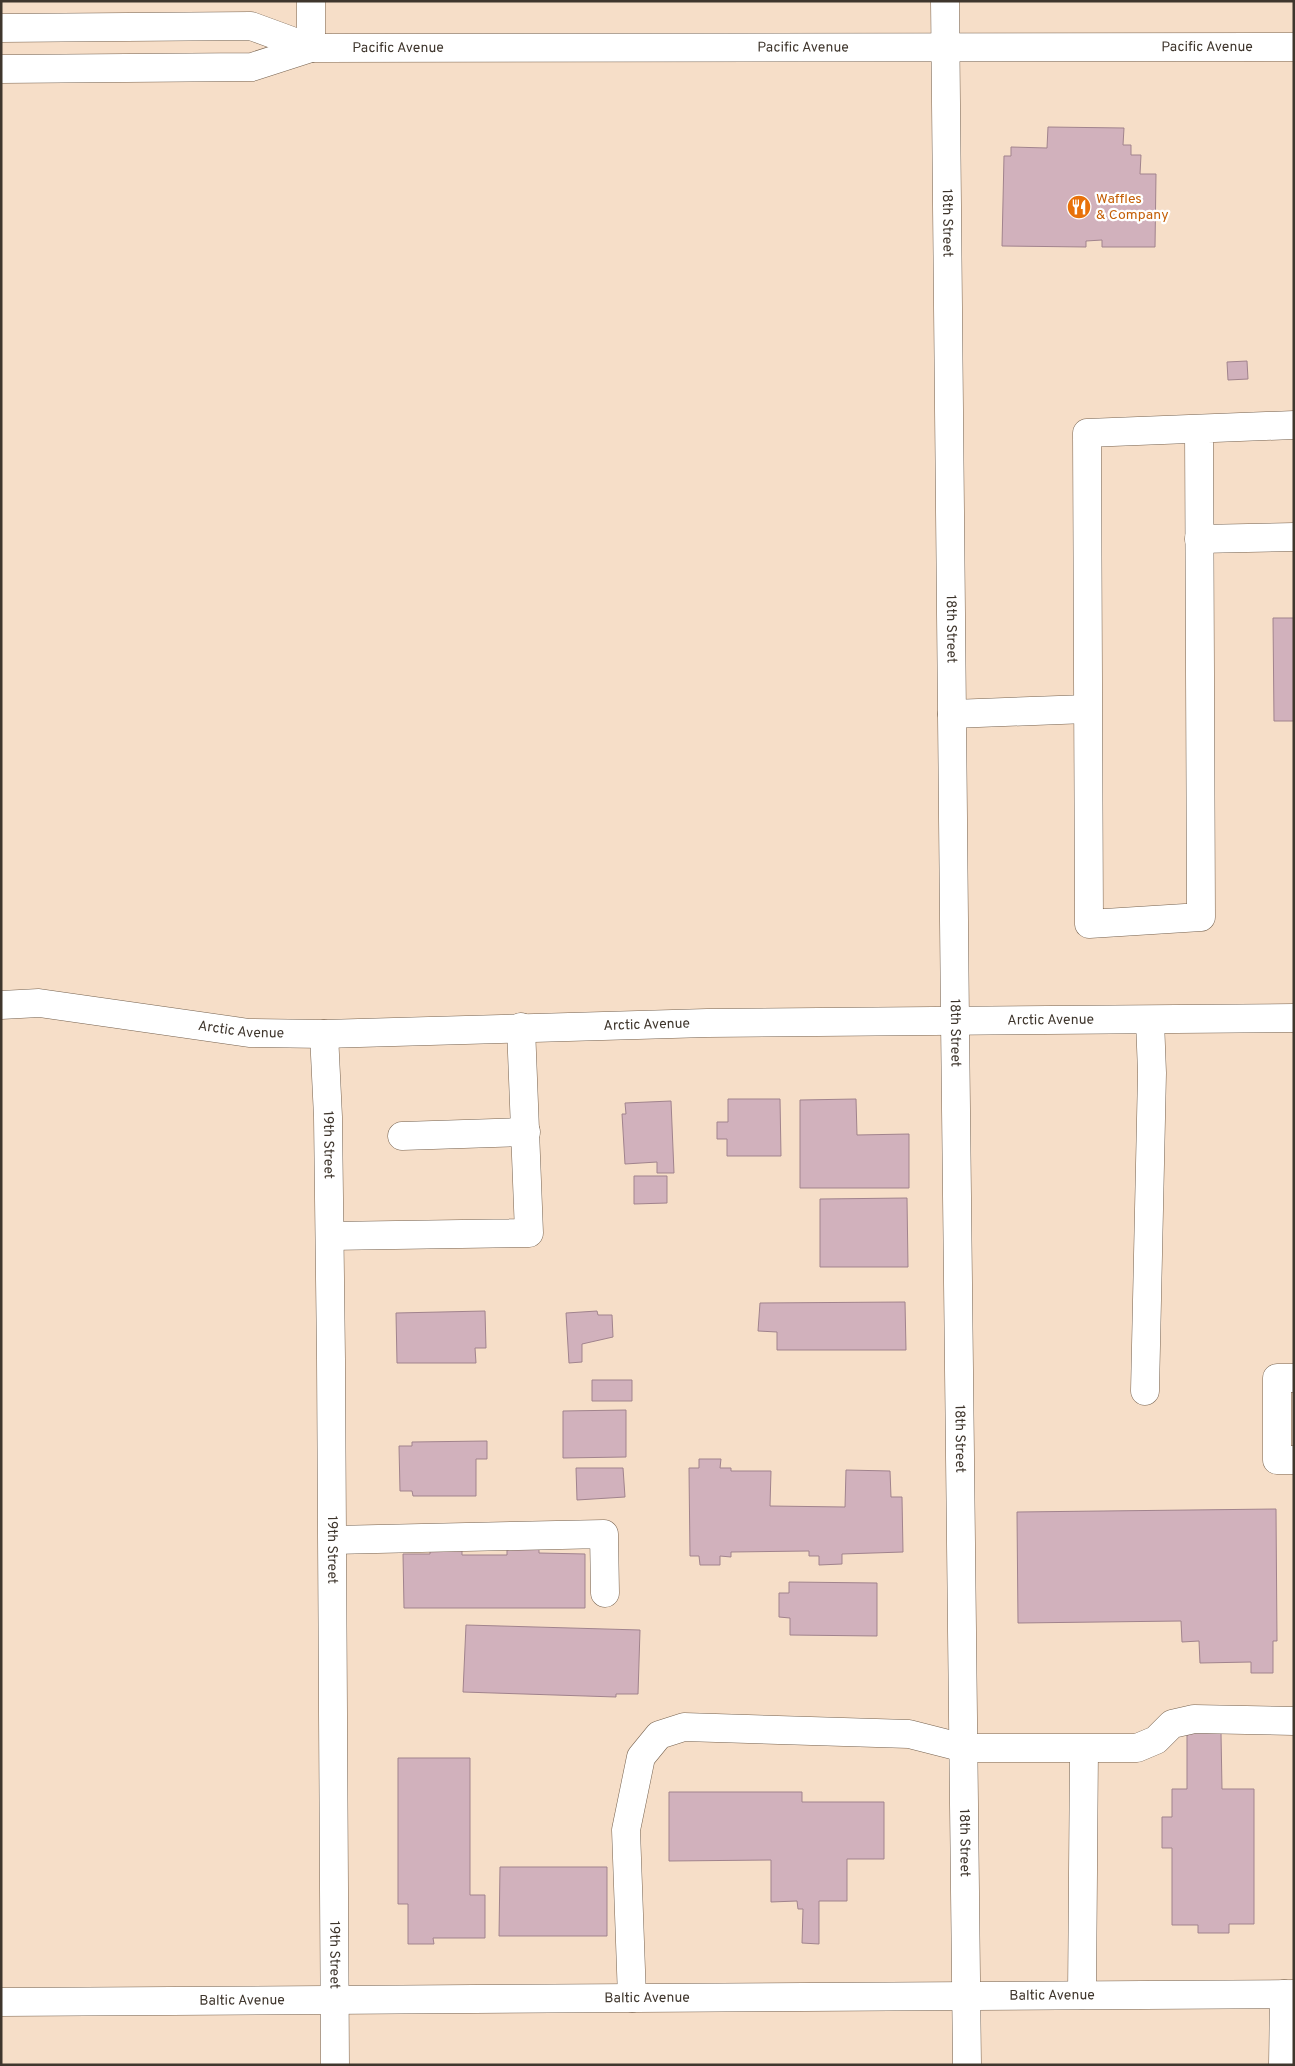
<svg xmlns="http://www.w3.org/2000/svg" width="1295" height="2066" viewBox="0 0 1295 2066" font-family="Overpass,sans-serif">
<rect width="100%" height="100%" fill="#f6dec8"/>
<path fill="#d1b1bc" stroke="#a1838d" d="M1048,127L1124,128L1123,145H1131V155H1141L1140,174H1156L1155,247H1102V240L1086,241V247L1002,246L1004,156H1011V147L1047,148Z
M1247,361L1248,379L1228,380L1227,362Z
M1273,618H1294V721H1274Z
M728,1099H780L781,1156H727V1139H717V1122H728Z
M856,1099L857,1135L909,1134V1188H800V1100Z
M671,1101L674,1173H657V1162L625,1164L622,1114H626L625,1103Z
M634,1176H667V1203L634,1204Z
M907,1198L908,1267H820V1199Z
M905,1302L906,1350H777V1332L758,1331L760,1303Z
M485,1311L486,1348H475L476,1363H397L396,1313Z
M597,1311L598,1315H612L613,1337L582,1344V1362L569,1363L566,1313Z
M592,1380H632V1401H592Z
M626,1410V1457L563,1458V1411Z
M487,1441V1459H476V1496H413L412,1491H400L399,1446H412V1442Z
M699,1459H721L720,1468H731V1471H771L770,1506L845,1507L846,1470L890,1471L891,1497H902L903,1552L842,1554V1564L819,1565V1556H809V1551L731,1552V1557L720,1556V1565H700L699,1556H690L689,1468H699Z
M576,1468H623L625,1497L577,1500Z
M1276,1509L1277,1641H1273V1673H1251V1662L1200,1663L1199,1641L1182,1642L1181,1621L1018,1623L1017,1512Z
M507,1547H539V1553L585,1554V1608H404L403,1554H430V1548H462V1555H507Z
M789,1582L877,1583V1636L790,1635V1618L779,1617V1593H789Z
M466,1625L640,1630L638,1694H616V1697L463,1692Z
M1187,1733H1221L1222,1789H1254V1924H1229V1933H1198V1925H1172V1848H1162V1817H1172V1789H1187Z
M398,1758H470V1895H485V1938H433L434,1944H408V1904H398Z
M669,1792H802V1802H884V1859H847V1901H819V1944L802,1943L803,1909H798L797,1901L771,1902V1860L669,1861Z
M500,1867H607V1936H499Z"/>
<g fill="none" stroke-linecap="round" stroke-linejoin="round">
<g stroke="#76624f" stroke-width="29">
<g id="minor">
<path d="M311,1V48"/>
<path id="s1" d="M945,1L955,1022L967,2065"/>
<path d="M1199,429L1201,917L1089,924L1087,433L1294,425"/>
<path d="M1199,539L1294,537"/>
<path d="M952,714L1087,709"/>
<path id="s2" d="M1,1005L39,1003L249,1033L324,1034L707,1023L1294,1018"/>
<path id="s3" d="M324,1034L328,1117L331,1359L335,2065"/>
<path d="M402,1136L526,1132"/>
<path d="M330,1236L529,1233L521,1027"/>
<path d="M1294,1378H1277V1460H1294"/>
<path d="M1145,1391L1152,1073L1150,1020"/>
<path d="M333,1540L604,1534L605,1593"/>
<path d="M1082,1995L1084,1749"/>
<path d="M632,1998L626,1830L641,1757L659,1735L684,1727L909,1734L964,1748H1137L1156,1740L1172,1724L1194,1719L1294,1721"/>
<path id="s4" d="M1,2002L1294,1994"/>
<path d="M1283,2065L1284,1994"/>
</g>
</g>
<g stroke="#76624f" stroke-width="29">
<g id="highway">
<path d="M1,28L251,26L311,48"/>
<path id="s5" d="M1,69L252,67L311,48L1294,47"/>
</g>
</g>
<use href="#minor" stroke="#fff" stroke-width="28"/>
<use href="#highway" stroke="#fff" stroke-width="28"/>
</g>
<defs>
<g id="restaurant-disc" transform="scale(1.25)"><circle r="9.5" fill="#e8710a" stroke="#fff"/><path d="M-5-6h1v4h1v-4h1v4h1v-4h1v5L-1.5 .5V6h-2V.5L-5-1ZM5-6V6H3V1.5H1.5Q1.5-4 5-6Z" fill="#fff"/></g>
</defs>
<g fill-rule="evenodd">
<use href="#restaurant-disc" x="1079" y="207"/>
</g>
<g text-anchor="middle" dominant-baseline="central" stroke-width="4.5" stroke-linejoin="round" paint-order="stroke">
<g font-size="14" fill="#3f362d" stroke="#fff">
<text stroke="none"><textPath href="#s5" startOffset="805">Pacific Avenue</textPath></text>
<text stroke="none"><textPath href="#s5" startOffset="400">Pacific Avenue</textPath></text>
<text stroke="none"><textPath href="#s5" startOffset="1209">Pacific Avenue</textPath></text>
<text stroke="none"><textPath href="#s1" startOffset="222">18th Street</textPath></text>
<text stroke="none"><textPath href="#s1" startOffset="628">18th Street</textPath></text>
<text stroke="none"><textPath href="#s2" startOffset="1052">Arctic Avenue</textPath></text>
<text stroke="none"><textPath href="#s2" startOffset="648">Arctic Avenue</textPath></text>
<text stroke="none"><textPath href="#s2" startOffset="242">Arctic Avenue</textPath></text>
<text stroke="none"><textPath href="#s1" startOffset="1032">18th Street</textPath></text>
<text stroke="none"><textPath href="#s3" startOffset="111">19th Street</textPath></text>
<text stroke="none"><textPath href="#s1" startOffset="1438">18th Street</textPath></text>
<text stroke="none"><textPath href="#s3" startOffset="516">19th Street</textPath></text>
<text stroke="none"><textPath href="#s1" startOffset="1842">18th Street</textPath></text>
<text stroke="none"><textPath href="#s3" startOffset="921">19th Street</textPath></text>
<text stroke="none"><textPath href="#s4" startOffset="1051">Baltic Avenue</textPath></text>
<text stroke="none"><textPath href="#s4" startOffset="646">Baltic Avenue</textPath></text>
<text stroke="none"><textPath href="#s4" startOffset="241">Baltic Avenue</textPath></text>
</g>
<g font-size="14" fill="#c56008" stroke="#fff" text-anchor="start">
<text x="1096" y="199">Waffles<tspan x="1096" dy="16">&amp; Company</tspan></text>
</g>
</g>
<rect width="1295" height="2066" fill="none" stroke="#3f362d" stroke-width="5"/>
</svg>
